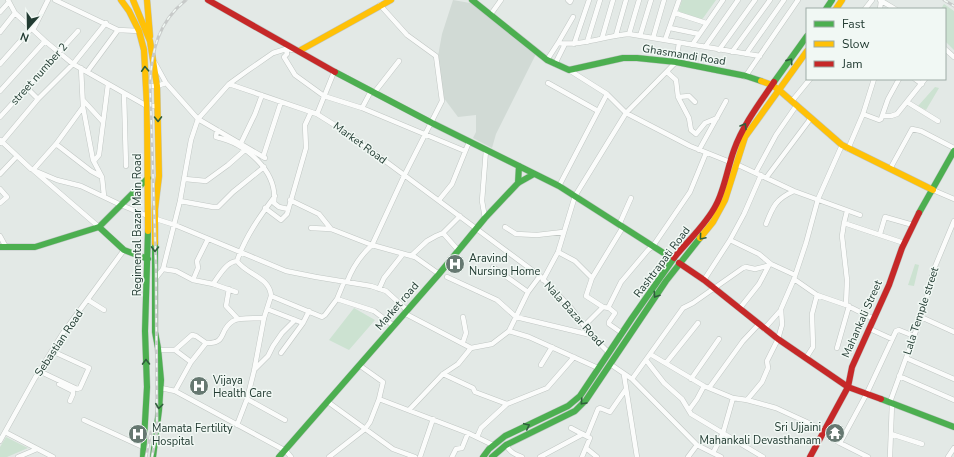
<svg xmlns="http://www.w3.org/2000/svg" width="954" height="457" viewBox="0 0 954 457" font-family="'Nunito Sans',sans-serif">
<rect width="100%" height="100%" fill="#e3e9e6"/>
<path fill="#d1dad5" d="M453,0L470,3L481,8L536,54L496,134L492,148L473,138L476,132V115L458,117L443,97L438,56L442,34Z"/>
<path fill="#cce2d1" d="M682,0H716L701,21L678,13Z
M944,4L954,11V50L945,41V9H941Z
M935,87L939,88L926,110L918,106Z
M915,264L919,265L914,286L908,285Z
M354,308L375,320L349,350L329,340Z
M6,437L28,448L7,457H0V447Z"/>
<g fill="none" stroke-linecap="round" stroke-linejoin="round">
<g stroke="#c0c6c3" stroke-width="5.5">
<path id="street" d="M8,0L15,13L45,41L73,64L147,106H157
M55,0L118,30L139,31
M568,0L570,2L571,0
M880,0L895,9
M865,9L872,0
M880,9L881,1
M0,12L9,2
M675,13L706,23
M491,14L501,0
M670,28L699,34
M33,30L48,0
M0,32L15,13
M629,34L639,0
M616,35L626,0
M640,36L651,0
M602,38L613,0
M653,38L664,0
M665,40L679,0
M587,42L600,0
M558,43L573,17
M574,44L589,0
M692,45L723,0
M705,47L738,0
M286,49L287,54L284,57L295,75L324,96L362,108L465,151
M945,49L954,57
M719,50L755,0
M732,52L770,0
M746,54L784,0
M547,60L558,43C582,46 605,36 629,34L760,56
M155,63L166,83L198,119L265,158
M0,64L31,29
M555,64L565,44
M81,68L83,107L93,160L102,177
M569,70L607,94L626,113L690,146L730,162
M87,72L118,30
M667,72L676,80L678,97L689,118L691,130L696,134L705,123L717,118
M745,77L798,0
M915,79L922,84
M548,83L598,111
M229,84L317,114L349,134L540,276L571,308L591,335L608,352
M146,86H157L166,83
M26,87L38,99
M0,91L45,41
M124,93L126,166
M374,93L399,61
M678,97L689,96L695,102
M83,100L103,122
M792,101L810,79
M907,102L938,121
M83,107L56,144L33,170L99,227
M362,108L371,91
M317,114L334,72
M863,114L879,120L881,119L888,99L899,79
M882,116H891L897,114L925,79
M0,117L78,31
M217,130L216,137C245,143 278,171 274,203L279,207L288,209
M0,140L31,169L57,180L81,186L121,205L148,216
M1,143L38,99L73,64L106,23
M241,143L255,114L262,95
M56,144L91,171L102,177L104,196
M848,149L863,114L874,79
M699,150L726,101
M263,157L281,102
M94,161L99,155L108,84
M736,164L794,191L860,215
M890,169L912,129L921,131L954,148
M756,172L776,135L796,106
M0,174L17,156
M766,178L811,118
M185,179L206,181L228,165L245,150
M559,186L607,94
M0,189L7,197L0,203
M933,190L954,199
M290,200L319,214L331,229
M439,200L452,184L469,142
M180,201L213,207H218L233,192L264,167
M265,208L281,220L287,214L306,148L305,125L311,112
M485,218L482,201L486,150
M156,219L175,225L286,271L316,277L371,286L386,291L407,310
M844,223L904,243
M766,224C773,206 776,199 794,191
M619,225L631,198
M505,227L516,234L537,235L563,232
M311,228L331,229L372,245L415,257L439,274
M443,233L458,250
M880,234L885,217L913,225
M0,236L6,247
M730,240L759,254L771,264L795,275
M558,252L575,261L592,278L623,227
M411,256L427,241L436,236L443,233L460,216
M237,261C245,237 260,216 275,196
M237,261C247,275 270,277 271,296
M493,267L528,292L540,276
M163,269L176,271L193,280L213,284C219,276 226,262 237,261
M447,277L497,300L516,317L591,335
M592,278L586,296L603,307
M155,279L163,269L180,201L191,140L198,119L229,84L247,71L273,53L286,49L294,50
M794,279L817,295L846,305L874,319
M193,280L198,268L197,261L208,239
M543,280L558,252L575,196L626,113L676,62L679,43
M704,280L730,240L744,214L761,175
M347,282C353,266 360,256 372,245L404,176L442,101L436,56L407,35L380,5
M213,284L236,292
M229,289L226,306L238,319
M379,289L384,278L403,254
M337,299L344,282
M88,300L104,310
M846,305L847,280L842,236L844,223L847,211
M608,308L621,282L648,250L653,246L690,192L706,153
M740,308L759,284L769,265
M267,309L303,323L309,311
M404,313L471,348L492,344L509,331L528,292
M921,317L954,332
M584,326L603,307L609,308L615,313L609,322V324L622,333
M764,329L780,311
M870,329L892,339
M509,331L529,337L598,368
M463,342L466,333L463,317
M206,343C228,344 218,330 233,321C240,317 255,319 264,318
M837,348L849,306
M159,350H175L191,362L175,391
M175,350L192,335L196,336L206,343L191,362
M281,353L303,323
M650,354L683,308L693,303L743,268L746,267L755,269L767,266
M806,358L813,347L812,314L817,295
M906,358L954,379
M646,360L664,383L682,399L691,414L763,457
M666,363L698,323
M610,364L632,379L697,445L721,457
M359,365L383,382L379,399L468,433L493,445
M541,365L552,347
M254,370L268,356L273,346L282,333L295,320
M39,371L77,389L80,388L89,368L52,351
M443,374L473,388L475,392L507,404
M624,375L637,457
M899,376L954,400
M632,379L650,354L704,386L733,398L747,400L776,408L824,430
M691,379L719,339
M59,384L73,391V394L70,401
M161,388L175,391L286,451L291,457
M709,388L743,341L759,324
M247,399L285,420
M747,400L762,382L768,368L767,361L778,339L782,325L781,309L794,279L806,243L818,199L842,145
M328,402L393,449L415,457
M890,402L921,317L934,269L954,221
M409,410L443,374L458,364L471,348
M689,410L697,399L704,386
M84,420L143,447
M237,425L247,399L254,371L264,318L271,296L322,317L325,315L337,299L374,311L394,326
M571,428L590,438L582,457
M5,432L53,457
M822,432L840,443L868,457
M891,434L922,444
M587,436L598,409L600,408L610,412L626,389
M477,437L481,428L507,404L547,388L574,357
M0,441L35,378L63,333L124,250
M840,443L867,393L896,331L899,330L914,336
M506,445C510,452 514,454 522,457
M586,448L597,457
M713,453L723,433L733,398
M18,457L37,449
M329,457L365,429L370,422L379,399
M420,457L433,419
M452,457L456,449L462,448L468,433
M540,457L583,434
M688,457L697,445
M890,457L892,403
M948,457L954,448"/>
</g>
<g stroke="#bfc6c3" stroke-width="7">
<path id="fast" d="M472,0L547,60L569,70L623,58H637L676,62L746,76L761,81
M826,9L832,0
M335,72L432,123L559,186L673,259
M774,82L807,36
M518,183L519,166
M919,213L954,151
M99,227L124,250L148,259
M0,247H35L99,227L148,178
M881,399L954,427
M143,457L147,387L145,331L148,231
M153,457L159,410L161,380L158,348L155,332V243
M279,457L439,274L485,218L518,183L534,174
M483,457L489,449L505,436L568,406L580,396L632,318L674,258
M492,457L506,445L575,411L586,400L666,281L700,238"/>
</g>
<g stroke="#bfc6c3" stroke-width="7">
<path id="slow" d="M121,0L129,11L139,31L144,50L147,106L148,231
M133,0L150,41L157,86L159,176L155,209V243
M147,0L150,36
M836,9L842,0
M299,51L391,0
M761,81L772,85L779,90L842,145L933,190
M700,238L713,222L725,200L745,137L807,51"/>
</g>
<g stroke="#bfc6c3" stroke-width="7">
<path id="jam" d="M208,0L335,72
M674,258C688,240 706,225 716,205C724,191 728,166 734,150C743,125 759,104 774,82
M679,263L704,280L778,339L848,387L881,399
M810,457L848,387L852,367L889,285L902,248L919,213"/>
</g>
<use href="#street" stroke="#fbfcfb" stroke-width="4.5"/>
<use href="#fast" stroke="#4caf50" stroke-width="6"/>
<use href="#slow" stroke="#ffc107" stroke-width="6"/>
<use href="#jam" stroke="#c62828" stroke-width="6"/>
<g stroke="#c7cac9" stroke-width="3">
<path id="rail" d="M944,0L954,6
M146,457L151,432
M152,457L157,430L156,267L150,83C152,50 158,22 186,0"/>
</g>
<use href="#rail" stroke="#f1f8f4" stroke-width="1.5" stroke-dasharray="4.5" stroke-linecap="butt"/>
</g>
<defs><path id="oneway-chevron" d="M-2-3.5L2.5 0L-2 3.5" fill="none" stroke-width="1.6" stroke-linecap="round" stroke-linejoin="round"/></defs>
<g stroke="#2f5e3b">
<use href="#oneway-chevron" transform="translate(790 61) rotate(-55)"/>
<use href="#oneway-chevron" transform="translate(145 69) rotate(-93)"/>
<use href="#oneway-chevron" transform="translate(158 119) rotate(89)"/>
<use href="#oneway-chevron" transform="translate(744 126) rotate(-59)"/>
<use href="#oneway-chevron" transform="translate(702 237) rotate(130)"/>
<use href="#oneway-chevron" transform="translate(155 249) rotate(91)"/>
<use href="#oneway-chevron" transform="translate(656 295) rotate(124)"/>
<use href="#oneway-chevron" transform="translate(146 362) rotate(-91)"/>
<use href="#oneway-chevron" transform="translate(583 402) rotate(133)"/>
<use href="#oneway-chevron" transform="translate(159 406) rotate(97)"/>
<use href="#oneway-chevron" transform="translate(527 426) rotate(-25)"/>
</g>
<defs>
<g id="hospital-disc" transform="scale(1)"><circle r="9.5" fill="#667871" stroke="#f1f8f4"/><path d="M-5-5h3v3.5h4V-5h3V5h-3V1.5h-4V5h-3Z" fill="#fff"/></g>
<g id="temple-disc" transform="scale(1)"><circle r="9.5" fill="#667871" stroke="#f1f8f4"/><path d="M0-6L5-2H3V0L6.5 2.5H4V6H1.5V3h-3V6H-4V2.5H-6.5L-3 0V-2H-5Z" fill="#fff"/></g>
</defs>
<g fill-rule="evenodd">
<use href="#hospital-disc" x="455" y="264"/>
<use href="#hospital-disc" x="199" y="386"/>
<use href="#temple-disc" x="835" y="433"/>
<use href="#hospital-disc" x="138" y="434"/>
</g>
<g text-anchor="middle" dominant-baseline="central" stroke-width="3" stroke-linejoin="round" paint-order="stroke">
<g font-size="11" fill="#223b32" stroke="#f1f8f4">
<text transform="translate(684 55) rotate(9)">Ghasmandi Road</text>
<text transform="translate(39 74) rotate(-48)">street number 2</text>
<text transform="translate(360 143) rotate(36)">Market Road</text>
<text transform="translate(137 225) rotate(-90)">Regimental Bazar Main Road</text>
<text transform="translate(662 262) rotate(-53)">Rashtrapati Road</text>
<text transform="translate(397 306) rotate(-49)">Market road</text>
<text transform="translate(921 311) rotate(-72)">Lala Temple street</text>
<text transform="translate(574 314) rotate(48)">Nala Bazar Road</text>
<text transform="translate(862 319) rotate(-66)">Mahankali Street</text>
<text transform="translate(59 343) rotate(-56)">Sebastian Road</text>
</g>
<g font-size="11" fill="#223b32" stroke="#f1f8f4" text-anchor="start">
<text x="469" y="258">Aravind<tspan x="469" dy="13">Nursing Home</tspan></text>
<text x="213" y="380">Vijaya<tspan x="213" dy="13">Health Care</tspan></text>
<text x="821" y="427" text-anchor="end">Sri Ujjaini<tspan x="821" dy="13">Mahankali Devasthanam</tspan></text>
<text x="152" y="428">Mamata Fertility<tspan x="152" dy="13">Hospital</tspan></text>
</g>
</g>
<rect x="806" y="8" width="140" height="72" fill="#f1f8f4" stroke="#9eaca6"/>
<rect x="814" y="21" width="20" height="6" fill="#4caf50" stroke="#9eaca6"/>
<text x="842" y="28" font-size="12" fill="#223b32">Fast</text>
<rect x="814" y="41" width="20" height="6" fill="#ffc107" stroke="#9eaca6"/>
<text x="842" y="48" font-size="12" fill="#223b32">Slow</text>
<rect x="814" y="61" width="20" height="6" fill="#c62828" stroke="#9eaca6"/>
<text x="842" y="68" font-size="12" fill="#223b32">Jam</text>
<g transform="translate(28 28) rotate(200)" stroke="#f1f8f4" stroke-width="3" paint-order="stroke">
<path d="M0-3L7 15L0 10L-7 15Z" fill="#223b32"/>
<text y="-6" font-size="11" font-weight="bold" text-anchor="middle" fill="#223b32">N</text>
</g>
</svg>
